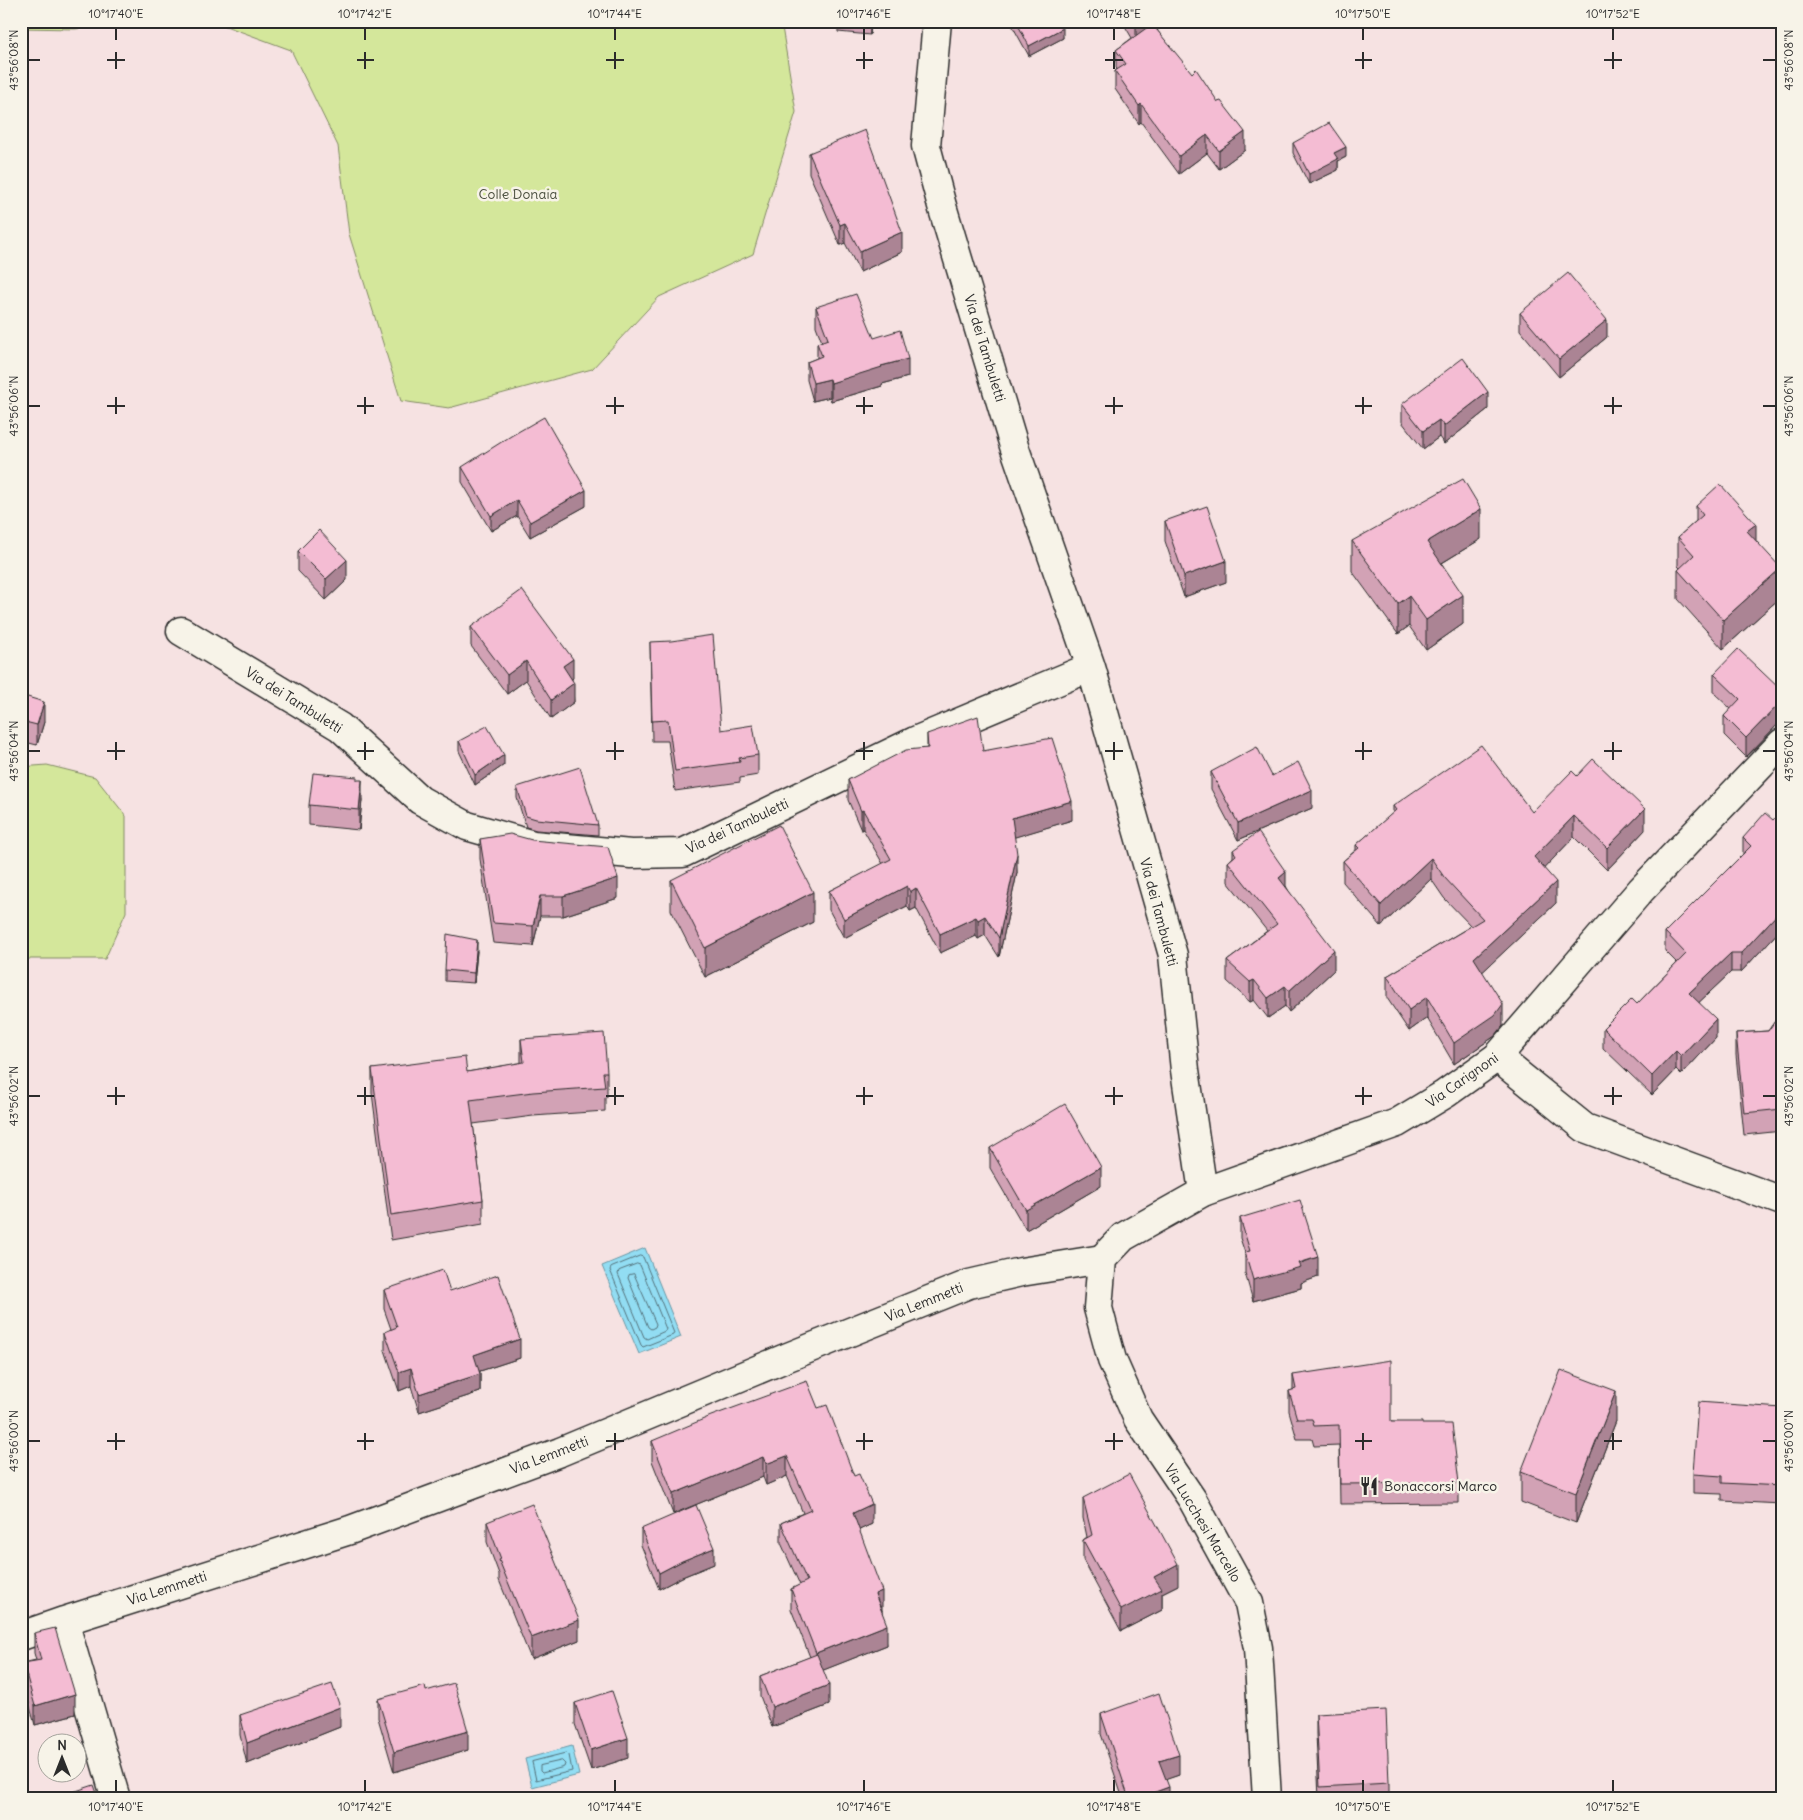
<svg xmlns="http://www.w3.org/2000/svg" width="1803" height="1820" viewBox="0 0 1803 1820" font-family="Delius,sans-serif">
<rect width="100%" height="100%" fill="#f6e2e2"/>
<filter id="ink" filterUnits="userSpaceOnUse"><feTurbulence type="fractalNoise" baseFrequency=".02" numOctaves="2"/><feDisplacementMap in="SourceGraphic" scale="10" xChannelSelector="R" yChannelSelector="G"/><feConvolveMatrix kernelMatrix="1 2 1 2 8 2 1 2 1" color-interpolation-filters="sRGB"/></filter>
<g filter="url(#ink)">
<path fill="#d4e79b" stroke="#808963" d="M21,21H149L75,29L21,28Z
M212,21H781L796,112L753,254L659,297L592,369L449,408L401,401L349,234L338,146L291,50Z
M47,765L95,777L126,816V912L105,959H21V767Z"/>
<path fill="#92ddf3" stroke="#6996a3" d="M645,1248L681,1337L639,1354L602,1266Z
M572,1746L579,1775L532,1787L525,1759Z"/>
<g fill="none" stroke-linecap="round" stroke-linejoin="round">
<path stroke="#54727b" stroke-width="1" d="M640,1256L643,1257L674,1333L673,1335L643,1347L641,1345L610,1270L611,1268Z
M637,1264L640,1265L666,1329L665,1331L647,1339L644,1337L618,1274L619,1271Z
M634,1274L656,1324L655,1327L651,1329L648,1327L628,1278L629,1275Z
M567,1753L569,1755L572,1771L536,1780L532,1762Z
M562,1761L565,1764L564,1767L542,1773L540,1771V1766Z"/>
<g stroke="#2b2b2b" stroke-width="31">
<path id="street" d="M937,21L926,146L942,206L1014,446L1091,667L1173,955L1185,1070L1203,1192
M181,631L340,727L420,800L467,826L533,845L631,854L683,853L915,741L1091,667
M1497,1057L1585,1128L1782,1201
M64,1621L116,1799
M21,1636L64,1621L350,1530L560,1452L788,1357L969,1284L1021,1272L1102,1259"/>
</g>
<g stroke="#2b2b2b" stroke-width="31">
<path id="secondary" d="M1267,1799L1258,1648L1249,1603L1192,1499L1138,1419L1112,1360L1098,1308L1102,1259L1123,1237L1203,1192L1397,1123L1445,1094L1497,1057L1641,890L1782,743"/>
</g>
<use href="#street" stroke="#f7f3e8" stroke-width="28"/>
<use href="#secondary" stroke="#f7f3e8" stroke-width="28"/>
</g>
<path fill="#d2a2b5" stroke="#2b2b2b" d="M838,21H871L870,35L838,32Z
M1013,21H1060L1063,38L1029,56L1013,27Z
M1122,21H1172L1157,30L1245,150L1219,169L1207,153L1179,174L1141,122L1139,124L1115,89V71L1117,69L1116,68V50L1132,38Z
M1293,143L1346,157L1338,161V170L1309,184L1293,153Z
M809,153L902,252L860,272L845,243L840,245L809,173Z
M816,307L874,338L908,377L882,384V386L831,401L830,397L813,401L807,380V362L817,358V343L822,342L816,326Z
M1520,313L1607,337L1559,377L1520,330Z
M1402,404L1488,409L1444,444L1439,437L1423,449L1402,422Z
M462,467L586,506L530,537L517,516L491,531L462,482Z
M1696,506L1756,541L1781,597L1723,649L1678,599V570L1680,568L1678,566V537L1696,521Z
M1165,521L1226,582L1184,597L1165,541Z
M1481,539L1442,563L1463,624L1426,650L1409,626L1398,634L1352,571V541Z
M298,551L347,580L326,600L298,571Z
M471,627L573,678L572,679L574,702L551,719L526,680L507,694L471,646Z
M650,642L721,730L758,755V775L740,778V782L675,791L668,741H652Z
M1714,674L1782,691V720L1746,757L1724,735V716L1731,709L1714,693Z
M21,695L44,722L37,745L21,741Z
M927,734L983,751L1072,820L1014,837L1017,873L999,957L985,935L978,939L976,936L940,953L916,908L910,911L907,906L844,938L829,910V891L883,864L863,829L861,830L848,800V780L927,748Z
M459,741L504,765L475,785L459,751Z
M1211,772L1272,776L1312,808L1238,840L1211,789Z
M1577,776L1645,830L1607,870L1574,837L1544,868L1556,903L1482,972L1503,1026L1495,1036L1454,1064L1427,1018L1409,1031L1387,998V976L1471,926L1444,898L1431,879L1381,926L1343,882V861L1356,850V845L1393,813V806L1532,812Z
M357,780L362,800L359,830L309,825V805Z
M517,787L598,825V835L536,830L526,827L517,798Z
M1782,811V928L1741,972H1731L1699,1002L1716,1038L1681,1075L1676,1070L1652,1095L1603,1048V1028L1637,1004L1677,963L1665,951V932L1743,855V838L1773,820Z
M480,839L618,898L563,916H540L533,946L493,943L480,859Z
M1233,850L1286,886L1334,970L1289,1012L1285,1006L1268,1018L1254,1000L1250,1002L1227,981V961L1267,931L1228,882V862L1233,857Z
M671,880L813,922L705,977L671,910Z
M477,951L474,983L445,981V970Z
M1782,1011V1131L1744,1135L1736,1055V1033L1768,1031Z
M521,1039L607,1072V1097H605V1111L533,1116L473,1124L483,1200V1224L391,1240L372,1093V1069L467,1072L521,1063Z
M990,1148L1101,1186L1026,1230L990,1168Z
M1240,1218L1318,1277L1301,1283V1288L1253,1301L1245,1273V1253L1240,1238Z
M384,1290L450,1291L520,1358L480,1371V1392L419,1412L411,1386L399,1391L385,1350V1332L391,1329L384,1309Z
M1293,1375L1391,1422L1422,1424L1459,1483V1503L1340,1504L1339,1445L1314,1446L1312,1439H1297L1289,1411V1391L1293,1390Z
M818,1408L872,1524L859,1530L882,1611L887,1645L823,1670L829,1705L772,1727L760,1696V1676L810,1657L791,1609V1589L800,1585L781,1543V1523L803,1513L787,1476L766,1485L763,1477L673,1514L652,1461V1441Z
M1782,1408V1504L1722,1501V1494L1693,1493V1474Z
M1616,1421L1576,1523L1521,1502V1472Z
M1083,1498L1178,1585L1162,1593V1610L1121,1631L1083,1560V1540L1087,1537L1083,1518Z
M487,1522L579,1640L531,1659L499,1580V1574L487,1542Z
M641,1529L714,1564L682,1577L659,1589L641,1545Z
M34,1633L75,1714L35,1725L23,1682V1663L36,1660L34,1653Z
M378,1699L468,1750L394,1772L378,1718Z
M575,1703L628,1758L591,1770L575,1724Z
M1101,1714L1179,1775L1166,1779L1169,1799H1123L1101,1734Z
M1316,1714L1389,1783V1799H1319L1316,1734Z
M240,1715L340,1727L247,1764L240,1735Z"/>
<path fill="#ab8494" stroke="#2b2b2b" d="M870,21H871L870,35Z
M1142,21H1172L1136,43V25Z
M1063,28V38L1029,56V46Z
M1141,104V122L1139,124V106Z
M1245,132V150L1219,169V151Z
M1207,135V153L1179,174V156Z
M1346,147V157L1338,161V170L1309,184V174L1334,153Z
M845,223V243L840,245V225Z
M902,232V252L860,272V251Z
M1607,320V337L1559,377V359Z
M908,359V377L882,384V386L831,401V383L881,366Z
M830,379V397L813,401V383Z
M1488,392V409L1444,444V426Z
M1439,420V437L1423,449V431Z
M586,490V506L530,537V522Z
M517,500V516L491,531V516Z
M1481,509V539L1427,572V542Z
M1756,524V552L1747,531Z
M347,560V580L326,600V579Z
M1226,561V582L1184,597V576Z
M1781,568V597L1723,649V620Z
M1463,595V624L1426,650V620Z
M1409,596V626L1398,634V604Z
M573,659V678L563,685V666Z
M526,661V680L507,694V675Z
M574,683V702L551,719V700Z
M1782,701V720L1746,757V738Z
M44,702V722L37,745V725Z
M504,755V765L475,785V775Z
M362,780V800L359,830V810Z
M1312,790V808L1238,840V823Z
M1072,801V820L1012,838V818Z
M1645,809V830L1607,870V848Z
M863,810V829L861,830V811Z
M1574,816V837L1534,879V857Z
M1017,854V873L999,957V938Z
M1431,858V879L1381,926V905Z
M1286,872V892L1279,878Z
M618,878V898L563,916V896Z
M1556,882V903L1474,980V958Z
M907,886V906L844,938V919Z
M916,888V908L910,911V892Z
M813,892V922L705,977V948Z
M540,896V916L533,946V926Z
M1782,909V928L1741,972V953Z
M985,916V935L978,939V920Z
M976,917V936L940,953V934Z
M477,940V951L474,983V973Z
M1334,950V970L1289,1012V991Z
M1731,953V972L1689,1012V993Z
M1254,980V1000L1250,1002V982Z
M1285,986V1006L1268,1018V998Z
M1427,997V1018L1409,1031V1010Z
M1503,1004V1026L1495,1036L1454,1064V1043Z
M1716,1019V1038L1681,1075V1056Z
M1676,1051V1070L1652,1095V1076Z
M1101,1167V1186L1026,1230V1210Z
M1318,1257V1277L1301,1283V1288L1253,1301V1280Z
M520,1339V1358L474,1373V1355Z
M411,1368V1386L399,1391V1372Z
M480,1374V1392L419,1412V1394Z
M1616,1391V1421L1576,1523V1493Z
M787,1456V1476L766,1485V1464Z
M763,1457V1477L673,1514V1494Z
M872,1504V1524L853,1533V1513Z
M714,1548V1564L682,1577L659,1589V1573L682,1561Z
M1178,1564V1585L1162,1593V1610L1121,1631V1610L1154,1577Z
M882,1591V1611L875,1594Z
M579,1620V1640L531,1659V1638Z
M887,1625V1645L816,1673V1653Z
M829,1685V1705L772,1727V1707Z
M75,1694V1714L35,1725V1706Z
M340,1707V1727L247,1764V1743Z
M468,1731V1750L394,1772V1752Z
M628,1738V1758L591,1770V1750Z
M1179,1755V1775L1159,1782V1761Z
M1169,1787V1799H1136Z"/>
<path fill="#f4bcd3" stroke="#2b2b2b" d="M1016,21H1060L1063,28L1029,46Z
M1133,21H1142L1136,25Z
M1152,24L1192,73L1196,69L1218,102L1221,101L1245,132L1219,151L1207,135L1179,156L1141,104L1139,106L1115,71L1126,64L1116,50Z
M1329,123L1346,147L1334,153L1338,159L1309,174L1293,143Z
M865,130L902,232L860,251L845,223L840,225L809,153Z
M1568,273L1607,320L1559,359L1520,313Z
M856,294L874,338L900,330L908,359L881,366L882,367L831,383L830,379L813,383L807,362L822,356L817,343L828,339L816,307Z
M1463,358L1488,392L1444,426L1439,420L1423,431L1402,404Z
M544,417L586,490L530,522L517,500L491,516L462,467L511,436Z
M1463,479L1481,509L1427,542L1463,595L1426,620L1409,596L1398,604L1352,541Z
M1720,484L1756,524L1747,531L1781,568L1723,620L1678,570L1694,555L1678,537L1703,515L1696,506Z
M1207,506L1226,561L1184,576L1165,521Z
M319,530L347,560L326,579L298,551Z
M522,590L573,659L563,666L574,683L551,700L526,661L507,675L471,627Z
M713,635L721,730L753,725L758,755L739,758L740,762L675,771L668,720L652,721L650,642L671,641Z
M1738,649L1782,691V701L1746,738L1724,716L1740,699L1714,674Z
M21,695L44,702L37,725L21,721Z
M978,716L983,751L1052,738L1072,801L1012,818L1017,854L999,938L985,916L978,920L976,917L940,934L916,888L910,892L907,886L844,919L829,891L891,859L863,810L861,811L848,780L906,750L928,748L927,734Z
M487,726L504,755L475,775L459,741Z
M1481,745L1532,812L1572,771L1577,776L1593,759L1645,809L1607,848L1574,816L1534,857L1556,882L1474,958L1503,1004L1495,1015L1454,1043L1427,997L1409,1010L1387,976L1483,919L1444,877L1431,858L1381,905L1343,861L1359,848L1356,845L1396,810L1393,806Z
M1257,747L1272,776L1298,762L1312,790L1238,823L1211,772Z
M580,767L598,825L536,819L526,816L517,787Z
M313,773L357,777V780H362L359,810L309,805Z
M1782,811V909L1741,953H1731L1689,993L1716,1019L1681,1056L1676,1051L1652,1076L1603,1028L1632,999L1637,1004L1686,954L1665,932L1751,846L1743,838L1765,813L1773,820Z
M779,825L813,892L705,948L671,880Z
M1258,832L1286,872L1279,878L1334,950L1289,991L1285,986L1268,998L1254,980L1250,982L1227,961L1277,924L1228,862L1236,855L1233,850Z
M510,834L532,840L608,847L618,878L563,896H540L533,926L493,923L480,839Z
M447,934L477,940L474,973L445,970Z
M1782,1011V1109L1744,1113L1736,1033L1768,1031Z
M604,1033L607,1072H603L605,1087L533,1092L470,1100L483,1200L391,1215L372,1069L465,1057L467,1072L524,1062L521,1039Z
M1065,1104L1101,1167L1026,1210L990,1148Z
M1300,1200L1318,1257L1299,1263L1301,1267L1253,1280L1245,1252L1250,1251L1240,1218Z
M443,1270L450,1291L498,1275L520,1339L474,1355L480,1374L419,1394L411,1368L399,1372L385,1332L397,1327L384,1290Z
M1391,1360V1422H1422V1424H1452L1459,1483L1340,1484L1339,1425L1314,1426L1312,1419H1297L1289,1391L1296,1389L1293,1375Z
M1561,1370L1616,1391L1576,1493L1521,1472Z
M807,1381L818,1408L827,1405L854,1476L859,1474L872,1504L853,1513L882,1591L875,1594L887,1625L816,1653L791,1589L807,1581L781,1523L811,1510L787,1456L766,1464L763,1457L673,1494L652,1441L711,1416Z
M1698,1402L1782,1408V1486L1722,1483V1476L1693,1474Z
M1129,1474L1178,1564L1154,1577L1162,1589L1121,1610L1083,1540L1092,1535L1083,1498Z
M532,1504L579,1620L531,1638L499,1560L501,1559L487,1522Z
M696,1505L714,1548L682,1561L659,1573L641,1529Z
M55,1628L75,1694L35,1706L23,1663L41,1660L34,1633Z
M817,1654L829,1685L772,1707L760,1676Z
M454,1683L468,1731L394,1752L378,1699L425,1686L426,1691Z
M332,1684L340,1707L247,1743L240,1715Z
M612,1691L628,1738L591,1750L575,1703Z
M1159,1693L1179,1755L1159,1761L1169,1787L1136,1799H1129L1101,1714Z
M1386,1710L1389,1783L1320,1787L1316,1714Z
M94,1785L99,1799H62L61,1796Z"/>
</g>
<path fill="none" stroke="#2b2b2b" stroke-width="2" d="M116,28V40M365,28V40M615,28V40M864,28V40M1114,28V40M1363,28V40M1613,28V40M116,52V69M365,52V69M615,52V69M864,52V69M1114,52V69M1363,52V69M1613,52V69M28,60H40M107,60H125M357,60H374M606,60H624M856,60H873M1105,60H1123M1355,60H1372M1604,60H1622M1763,60H1776M116,397V414M365,397V414M615,397V414M864,397V414M1114,397V414M1363,397V414M1613,397V414M28,406H40M107,406H125M357,406H374M606,406H624M856,406H873M1105,406H1123M1355,406H1372M1604,406H1622M1763,406H1776M116,742V760M365,742V760M615,742V760M864,742V760M1114,742V760M1363,742V760M1613,742V760M28,751H40M107,751H125M357,751H374M606,751H624M856,751H873M1105,751H1123M1355,751H1372M1604,751H1622M1763,751H1776M116,1087V1105M365,1087V1105M615,1087V1105M864,1087V1105M1114,1087V1105M1363,1087V1105M1613,1087V1105M28,1096H40M107,1096H125M357,1096H374M606,1096H624M856,1096H873M1105,1096H1123M1355,1096H1372M1604,1096H1622M1763,1096H1776M116,1433V1450M365,1433V1450M615,1433V1450M864,1433V1450M1114,1433V1450M1363,1433V1450M1613,1433V1450M28,1441H40M107,1441H125M357,1441H374M606,1441H624M856,1441H873M1105,1441H1123M1355,1441H1372M1604,1441H1622M1763,1441H1776M116,1780V1792M365,1780V1792M615,1780V1792M864,1780V1792M1114,1780V1792M1363,1780V1792M1613,1780V1792"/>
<defs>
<g id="restaurant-bare" transform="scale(1.5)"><path d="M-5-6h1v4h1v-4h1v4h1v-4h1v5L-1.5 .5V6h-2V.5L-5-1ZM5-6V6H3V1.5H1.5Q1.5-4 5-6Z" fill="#2b2b2b" stroke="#f7f3e8" stroke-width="2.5" paint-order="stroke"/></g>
</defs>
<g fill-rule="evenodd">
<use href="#restaurant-bare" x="1369" y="1486"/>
</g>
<g text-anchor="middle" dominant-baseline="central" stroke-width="5" stroke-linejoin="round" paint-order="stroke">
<g font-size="14" fill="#4d5141" stroke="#f7f3e8">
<text x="518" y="194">Colle Donaia</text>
</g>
<g font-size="14" fill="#2b2b2b" stroke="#f7f3e8">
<text transform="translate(985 348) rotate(73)">Via dei Tambuletti</text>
<text transform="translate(294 700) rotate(32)">Via dei Tambuletti</text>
<text transform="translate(737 826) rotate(-25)">Via dei Tambuletti</text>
<text transform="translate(1159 912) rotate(75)">Via dei Tambuletti</text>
<text transform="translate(1462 1080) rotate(-35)">Via Carignoni</text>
<text transform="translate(924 1302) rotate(-22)">Via Lemmetti</text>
<text transform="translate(549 1455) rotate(-21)">Via Lemmetti</text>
<text transform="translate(1203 1523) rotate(59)">Via Lucchesi Marcello</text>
<text transform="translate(167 1588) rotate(-18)">Via Lemmetti</text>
</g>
<g font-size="14" fill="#2b2b2b" stroke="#f7f3e8" text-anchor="start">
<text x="1384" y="1486">Bonaccorsi Marco</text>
</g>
</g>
<rect width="1803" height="1820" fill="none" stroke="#f7f3e8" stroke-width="55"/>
<g transform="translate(62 1758)"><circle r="24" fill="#f7f3e8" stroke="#a5a39c"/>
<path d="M0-4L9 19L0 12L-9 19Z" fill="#2b2b2b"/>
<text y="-8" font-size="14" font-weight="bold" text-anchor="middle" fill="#2b2b2b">N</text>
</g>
<rect x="28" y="28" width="1748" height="1764" fill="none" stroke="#2b2b2b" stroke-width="2"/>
<g font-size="12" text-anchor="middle" fill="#2b2b2b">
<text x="116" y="18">10°17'40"E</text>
<text x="365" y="18">10°17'42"E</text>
<text x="615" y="18">10°17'44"E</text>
<text x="864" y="18">10°17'46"E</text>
<text x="1114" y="18">10°17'48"E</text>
<text x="1363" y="18">10°17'50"E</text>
<text x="1613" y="18">10°17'52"E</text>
<text transform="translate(14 60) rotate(-90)" y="4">43°56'08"N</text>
<text transform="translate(1789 60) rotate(-90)" y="4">43°56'08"N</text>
<text transform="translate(14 406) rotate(-90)" y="4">43°56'06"N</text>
<text transform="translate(1789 406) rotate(-90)" y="4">43°56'06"N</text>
<text transform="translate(14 751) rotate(-90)" y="4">43°56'04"N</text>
<text transform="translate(1789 751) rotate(-90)" y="4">43°56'04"N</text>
<text transform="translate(14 1096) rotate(-90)" y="4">43°56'02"N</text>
<text transform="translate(1789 1096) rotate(-90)" y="4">43°56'02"N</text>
<text transform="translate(14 1441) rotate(-90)" y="4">43°56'00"N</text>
<text transform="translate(1789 1441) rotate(-90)" y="4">43°56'00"N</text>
<text x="116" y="1811">10°17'40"E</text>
<text x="365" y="1811">10°17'42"E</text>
<text x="615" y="1811">10°17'44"E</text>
<text x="864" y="1811">10°17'46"E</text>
<text x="1114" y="1811">10°17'48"E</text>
<text x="1363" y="1811">10°17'50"E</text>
<text x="1613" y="1811">10°17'52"E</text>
</g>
</svg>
